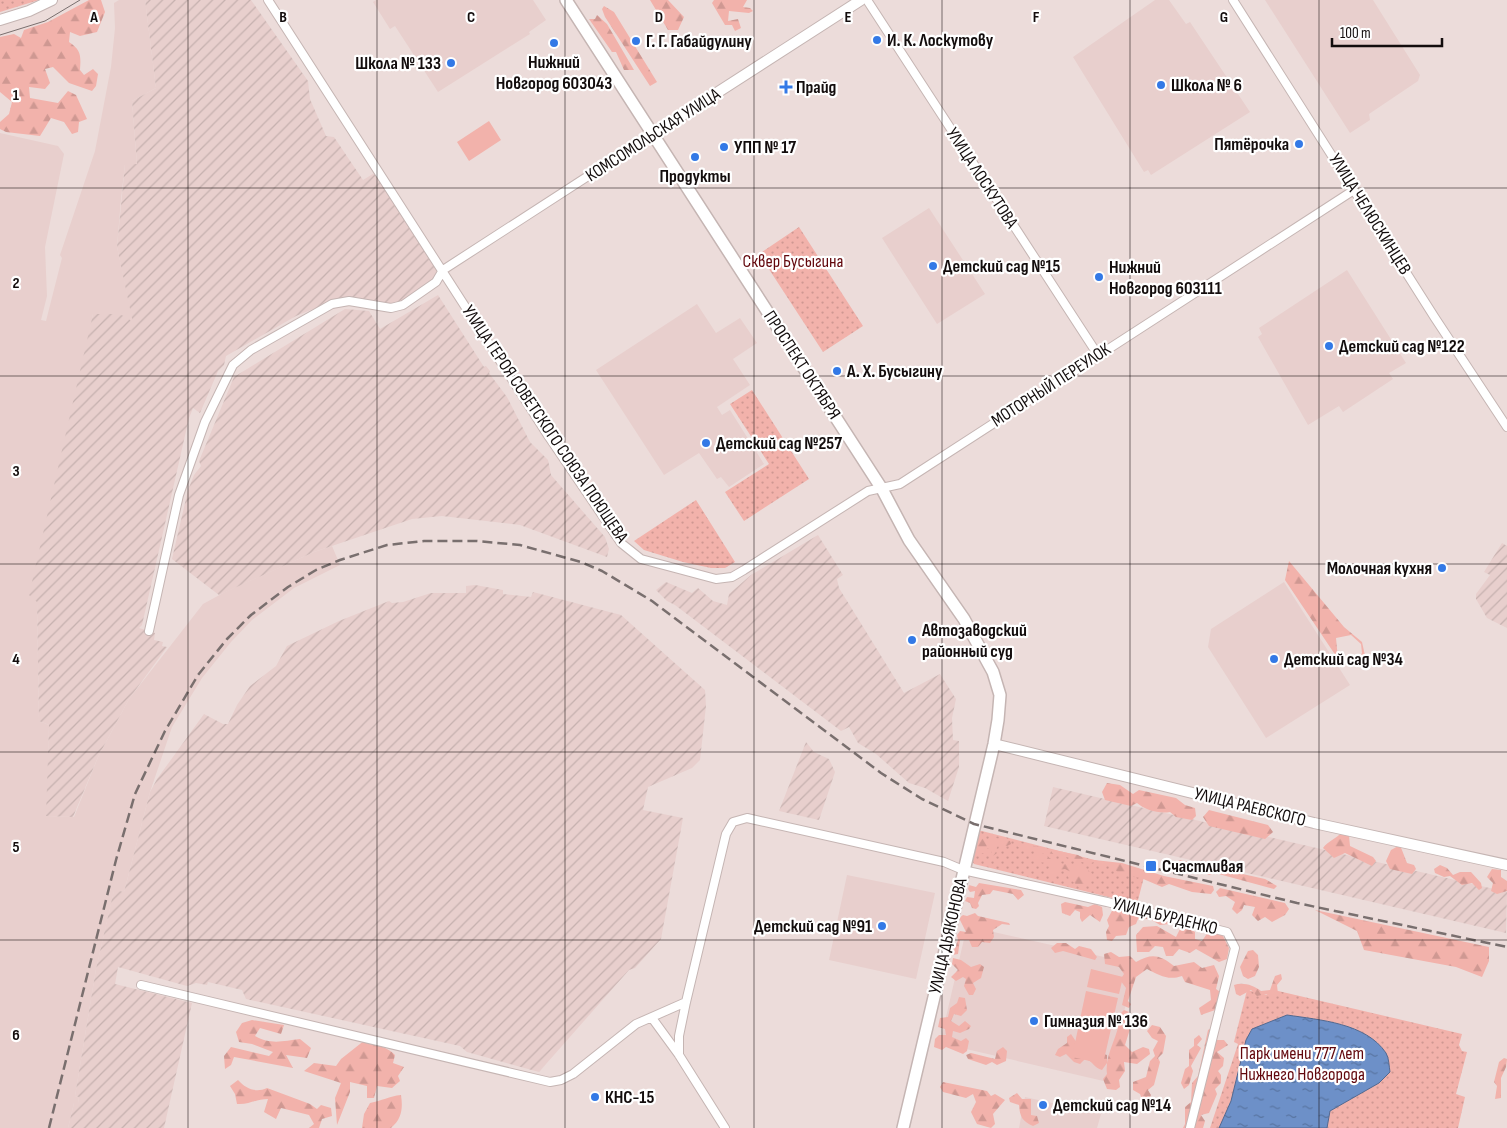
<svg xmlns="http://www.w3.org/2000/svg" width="1507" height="1128" viewBox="0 0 1507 1128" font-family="'Sofia Sans Condensed',sans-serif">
<defs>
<pattern id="industrial-furrows" width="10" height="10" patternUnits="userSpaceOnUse" patternTransform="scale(1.25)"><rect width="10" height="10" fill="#e8cfcd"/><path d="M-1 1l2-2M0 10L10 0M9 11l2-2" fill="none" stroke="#c6b1af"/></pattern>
<pattern id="green-dots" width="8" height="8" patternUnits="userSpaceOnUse" patternTransform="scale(1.25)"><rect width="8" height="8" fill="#f2b2ab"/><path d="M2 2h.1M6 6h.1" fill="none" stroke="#cf9892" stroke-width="1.8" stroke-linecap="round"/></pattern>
<pattern id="forest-firs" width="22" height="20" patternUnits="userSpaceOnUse" patternTransform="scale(1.25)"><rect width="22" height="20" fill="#f2b2ab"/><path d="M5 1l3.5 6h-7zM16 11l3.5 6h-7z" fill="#cf9892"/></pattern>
<pattern id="water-ripples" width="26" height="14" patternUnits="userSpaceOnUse" patternTransform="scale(1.25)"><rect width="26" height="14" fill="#6d90c8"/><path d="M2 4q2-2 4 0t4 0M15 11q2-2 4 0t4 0" fill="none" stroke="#5874a1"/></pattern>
</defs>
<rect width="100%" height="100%" fill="#ecdcda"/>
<path fill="#e8cfcd" d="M119,0H145L156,88L132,101L137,165L125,164L121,199L117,247L134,324L103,314H93L37,602L39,721L49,725L47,816L74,817L98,757L129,699L203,604L225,592L314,552L332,546L340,565L294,588L252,620L231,642L202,678L172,727L150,792L124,892L114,891L96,969L75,1096L79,1097L78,1104L74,1103L68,1128H0V133L58,146L64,154L45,247L47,296L41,320L46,321L62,258L60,255L95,151L111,67L115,28L114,3Z
M376,0H533L546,20L529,32L530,34L438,92L395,26L390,29L373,2Z
M1155,0H1169L1186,24L1190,22L1250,112L1151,175L1148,170L1144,172L1073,57Z
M1265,0H1373L1420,75L1418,81L1369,114L1370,120L1350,133Z
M929,208L985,294L937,324L882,238Z
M1347,270L1406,363L1389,373L1393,379L1343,412L1339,406L1308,425L1258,337L1262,334L1259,328Z
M697,304L716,333L740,318L757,343L733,359L750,385L717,407L722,415L730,410L764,464L729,487L721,477L717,479L699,453L664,475L596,370Z
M1284,582L1350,685L1266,738L1208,647L1211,629Z
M847,875L935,893L916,979L829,960Z
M967,926L1135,964L1108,1082L940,1043Z
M1025,1097L1101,1114L1097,1128H1019Z"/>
<path fill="url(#industrial-furrows)" d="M145,0H251L308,81L310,99L326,136L334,137L363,180L376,172L436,266L437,274L435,280L401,302L389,304L333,301L296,316L226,356L224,365L218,371L200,413L193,408L189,418L142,625L139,628L155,633L154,640L163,642L162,646L167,647L129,699L98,757L73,817L46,816L49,725L39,721L37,602L29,595L93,314H118L127,317L133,323L117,247L125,164H137L132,101L156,88Z
M438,295L484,367L486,366L490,371L489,373L507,397L530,442L548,460L551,475L605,537L609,549L607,557L520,525L442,516L412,519L314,552L219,595L172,559L188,490L194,475L201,466L199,461L234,377L345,309L369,311L380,329Z
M818,535L843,575L837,579L839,588L904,693L940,674L956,699L952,718L953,740L959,741V767L948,801L925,788L909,783L876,754L858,743L849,727L841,731L675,605L667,601L656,590L666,582L692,593L698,588L713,601L727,605L729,594L751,575Z
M1502,543L1507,546V628L1487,618L1476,599V594L1490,575L1484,572Z
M475,585L503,590V594L531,597L533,592L621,615L705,690L706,706L700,760L692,768L648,787L643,810L683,818L661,939L635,968L629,970L539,1072L467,1052L460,1046L246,999L242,990L208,982L207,985L196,983L187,986L118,967L115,984L192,1003L164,1128H68L74,1103H78L79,1097L75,1096L96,969L114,890L124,892L150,792L157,779L204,714L223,724H228L237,705L250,686L276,666L287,646L339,621L389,601L392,603L403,602L431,593H466V586Z
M806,742L814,752L829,759L835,772L819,820L779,811Z
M1053,787L1507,892L1506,933L1044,826Z"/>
<path fill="url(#green-dots)" d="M0,0H39L0,12Z
M799,227L863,326L823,352L759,254Z
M752,390L809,479L744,521L725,492L769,464L730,404Z
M696,500L735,562L725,568H711L683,562L644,550L634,541Z
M978,830L1145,873L1137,904L974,864L971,860Z
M1247,990L1272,996L1274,990L1462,1034L1459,1045L1462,1051L1467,1052L1456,1094L1465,1097L1458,1128H1210L1238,1044L1234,1042Z"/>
<path fill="url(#forest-firs)" d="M89,0H101L105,12L97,32L80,36L70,32L69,42C81,50 81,55 80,70L84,75L93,69L98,74L96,86L92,91L69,83L53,67L45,69L50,83L45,89L29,87L30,98L58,103L68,91L76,95L87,119L79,122L78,132L72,134L64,122L51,118L40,136L6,132L0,129V122L9,114L12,102L0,92V37L14,34L21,38L24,30L48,22Z
M650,0H668L684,17L678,30H668Z
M714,0H747L743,7L750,8L753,11L749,13L729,11L728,21L738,19L741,28L735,31L732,25H725L712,3Z
M604,6L614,12L657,82L650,86L605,17L602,9Z
M597,15L607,24L634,70H624L616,52H612L589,19H595Z
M1289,561L1344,627L1362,642L1366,660L1360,657L1362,653L1361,644L1351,635L1336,638L1338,659L1285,580Z
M1107,783L1120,785L1133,794L1139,790L1176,798L1185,805L1195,808L1196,816L1192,820L1176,817L1170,812C1159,814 1145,810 1137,803L1131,806L1105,800L1102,792Z
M1209,810L1268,825L1273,832L1265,839L1209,826L1203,817Z
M1342,832L1349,836L1350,846L1373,857L1376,861L1372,866L1345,853L1334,858L1323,848C1328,841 1336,839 1342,832Z
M983,837L987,840L991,837L1010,841L1011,844L1007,846L999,844L995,851L997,853L993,856L991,854L992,850L988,848L984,853L978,854L976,849L978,839Z
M1020,843L1078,855L1085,859L1122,863L1164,876L1213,886L1214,890L1211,894L1192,892L1169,884L1162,887L1141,878L1120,875L1113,867L1094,862L1088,864L1057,854L1042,853C1049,857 1055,863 1064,864C1077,866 1083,863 1093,875L1091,881H1086L1081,889L1068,877L1069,871L1065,869L1057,870L1055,875L1049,876L1047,871L1050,866L1048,863L1037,862L1035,857L1041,853L1018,847L1017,845Z
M1400,845L1407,863L1414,865L1416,869L1412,874L1390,869L1386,861L1391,850Z
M1180,860L1265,879L1277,886L1274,889L1215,873L1210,875L1179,867L1176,863Z
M1440,865L1447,868L1453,875L1460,872H1471L1481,883L1482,888L1479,890L1472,883L1462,885L1450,876L1444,877L1435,873L1434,869Z
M1492,869L1501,870V877L1507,881V891L1497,894L1491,891L1493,883L1487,877Z
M979,883L1021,890L1024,895L1018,900L1013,894L993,890L990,894L982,895L978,903L979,906L976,909L972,908L970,903L965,901L967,897L974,898L975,891L970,892L968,889L969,885L976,887Z
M1220,888L1285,903L1289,909L1285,915L1272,922L1265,917L1258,921L1252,915L1255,907L1244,905L1242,910L1237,914L1232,909L1235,902L1226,896L1219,897L1216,892Z
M1065,902L1088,907L1095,904L1102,907L1103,915L1100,922L1090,915L1082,922L1080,918V912L1075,910L1070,916L1062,913L1061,904Z
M1122,907L1178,923L1160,925L1150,919H1138L1136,924L1129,927L1126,935L1116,936L1112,941L1107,940L1106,932L1109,926L1107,920L1113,909Z
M1315,910L1489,947V961L1482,977L1456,967L1364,950L1357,931Z
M975,913L978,916L1009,923L1010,925L1002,924L993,930L994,937L990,943L982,942L978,947H972L969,940H960L958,954L952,955L958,940L957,935L960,931L966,932L959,918L963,915L967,916Z
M1157,926L1176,937L1180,929L1187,927L1195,932V939L1202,941L1208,932L1222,934L1229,948L1227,959L1219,962L1196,949L1190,953L1179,949L1173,956H1166L1163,947L1155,946L1149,952H1137L1136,935L1143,927Z
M1057,943H1066L1075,949L1079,946L1091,949L1097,957L1095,960L1063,951L1055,953L1051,948Z
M1253,950L1258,955L1259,967L1255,976L1248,979L1243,976L1240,967L1248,951Z
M1111,952L1119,957L1130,956L1136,962C1152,953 1160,955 1174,966L1194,962L1202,968L1214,965L1219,976L1216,989L1223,994L1221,1002L1216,1004L1215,1010L1201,1015L1199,1008L1211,1000L1210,990L1185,982L1182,976C1168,981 1159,975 1147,969L1136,977L1128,1001L1131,1004L1129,1008L1122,1005L1126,988L1120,980L1124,974L1119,967L1105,964L1104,954Z
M953,958L961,960L971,967L980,964L984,967L981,978L973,983L976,989L973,995H969L964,986L966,979L963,977L956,981L951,977L958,970L952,964Z
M1281,974L1282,979L1277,985L1278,994L1272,998L1266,994L1257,996L1251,990L1240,996L1236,994L1234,985C1243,982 1253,985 1261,991L1270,990L1275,976Z
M959,997L965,998L967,1010L961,1016L954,1014L951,1021L959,1026L965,1021L971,1026L969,1029L960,1033L953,1031L952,1037L961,1041L966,1038L969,1041L967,1051L963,1054L946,1047L942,1050L934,1047L935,1039L939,1035H946L945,1029L938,1027L940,1018L948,1017L950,1008L957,1003Z
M1124,1010L1129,1012L1130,1018L1126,1023L1130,1029L1125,1045L1132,1052L1143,1047L1149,1049L1150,1054L1137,1064L1124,1062L1125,1071L1119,1080L1120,1087L1116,1090L1107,1089L1103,1079L1107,1074C1104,1054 1120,1035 1120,1014Z
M252,1020L284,1025L281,1034L260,1028L255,1036C271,1045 283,1041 300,1039L311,1048L307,1058L286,1055L293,1068L234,1057L231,1065L225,1069L224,1056L231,1047L269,1056L273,1052L252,1044L239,1042L236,1032L242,1023Z
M1152,1025L1160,1027L1166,1036L1163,1053L1158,1058L1160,1062L1154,1085L1148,1090L1151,1095L1149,1099H1142L1140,1094L1133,1090V1082L1146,1077L1150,1061L1155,1056L1153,1050L1158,1041L1152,1038L1147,1031Z
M1213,1027L1215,1040H1224L1228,1045L1217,1052L1224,1058L1223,1066L1218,1071L1221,1075V1083L1215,1089L1217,1094L1209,1113L1201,1115L1205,1121L1203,1128H1183L1185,1124V1107L1191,1102L1192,1083L1198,1076L1208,1030Z
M1071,1034L1079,1046L1107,1055V1063L1102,1070C1094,1068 1093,1061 1085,1059L1080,1064L1074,1062L1066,1054L1060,1057L1055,1055L1058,1049L1067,1043V1037Z
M1199,1035L1202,1039L1197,1045L1201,1048L1191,1066L1193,1071L1189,1085L1184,1089L1181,1083L1185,1069L1189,1066V1050L1194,1046V1039Z
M365,1040C375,1045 388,1047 395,1055L393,1063L404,1067L398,1076L400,1081L392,1088L377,1086L374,1098H367V1086L350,1082V1092L337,1125L335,1098L341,1083L304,1071L314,1063L336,1066L341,1059Z
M1003,1047L1007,1051L1006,1061L997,1065L992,1062L986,1065L968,1059L966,1055L971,1053L995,1059L997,1051Z
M1504,1058L1507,1059L1506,1067L1501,1078V1098L1495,1099L1497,1086L1494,1082L1499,1062Z
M238,1080C246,1089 256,1093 267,1088L310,1104L317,1109L321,1105L331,1108L332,1116L322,1119L319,1128H309L314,1124L309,1115L281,1108L276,1119L264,1112L268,1099C256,1099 249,1105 237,1104L235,1094L230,1086Z
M943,1082L987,1091L991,1096L995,1094L1005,1100L993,1114L995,1124L991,1128L977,1124L971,1112L976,1102L973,1094L966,1098L943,1092L940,1087Z
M1017,1093L1022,1099H1031V1115L1037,1116L1039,1123L1033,1126C1022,1121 1020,1117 1019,1105L1010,1102L1009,1098Z
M401,1095C403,1108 402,1119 391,1128H362L364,1114L370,1103C382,1101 389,1096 401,1095Z"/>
<path fill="#f2b2ab" d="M489,121L501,140L469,161L457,142Z
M1091,969L1123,977L1119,994L1087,987Z
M1086,991L1118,998L1103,1064L1072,1057Z"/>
<path fill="url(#water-ripples)" stroke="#526990" d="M1287,1015C1320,1020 1366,1023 1386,1053C1389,1058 1389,1066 1390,1072L1379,1083L1330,1111L1327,1128H1219L1231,1101L1246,1040L1252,1029Z"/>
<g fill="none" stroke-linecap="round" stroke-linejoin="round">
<g stroke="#c5b5b3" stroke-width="10">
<path id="minor" d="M268,0L549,437L621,543L641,559L716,579L732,577L744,570L868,491L900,484L1354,190
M867,0L1098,355
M1233,0L1435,318L1507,427
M149,631L179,495L205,422L233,365L251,350L332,304L349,301L391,308L403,305L436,282L443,270L653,134
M141,985L550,1082L561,1080L573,1074L636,1024L686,1002
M652,1018L679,1055L725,1128
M679,1055V1036L686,1002L726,834L733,822L747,818L944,862L963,870L1107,902L1227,932L1235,948L1190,1128"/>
</g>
<g stroke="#c5b5b3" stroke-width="12">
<path id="tertiary" d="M0,20L29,11L52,0
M653,134L861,0
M994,744L1314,823L1507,865"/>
</g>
<g stroke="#c5b5b3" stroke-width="14">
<path id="secondary" d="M566,0L882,489L909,540L964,619L993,672L1000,695L998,720L994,744L903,1128"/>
</g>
<use href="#minor" stroke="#fff" stroke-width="8"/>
<use href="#tertiary" stroke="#fff" stroke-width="10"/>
<use href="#secondary" stroke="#fff" stroke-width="11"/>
<path stroke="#796f6e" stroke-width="1" d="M0,35L45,21L80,0"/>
<path stroke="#796f6e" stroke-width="2.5" stroke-dasharray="10 5" stroke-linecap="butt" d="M49,1128L116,860L135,794L165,731L198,675L227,639L251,615L288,587L316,570L340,560L387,545L424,541H477L520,545L581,562L602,571L652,601L881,773L922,799L974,824L1297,903L1507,947"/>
</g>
<path fill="none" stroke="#130d0d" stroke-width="1" stroke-opacity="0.55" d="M188,0V1128M377,0V1128M565,0V1128M754,0V1128M942,0V1128M1130,0V1128M1319,0V1128M0,188H1507M0,376H1507M0,564H1507M0,752H1507M0,940H1507"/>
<g fill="#3379e6" stroke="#fff" stroke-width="2">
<circle cx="877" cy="40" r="5"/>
<circle cx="636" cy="41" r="5"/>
<circle cx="554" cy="43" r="5"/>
<circle cx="451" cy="63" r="5"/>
<circle cx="1161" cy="85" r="5"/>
<path d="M783.5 79.5h5v5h5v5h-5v5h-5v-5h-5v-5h5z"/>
<circle cx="1299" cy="144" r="5"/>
<circle cx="724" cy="147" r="5"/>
<circle cx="695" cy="157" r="5"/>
<circle cx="933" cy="266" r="5"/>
<circle cx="1099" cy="277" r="5"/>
<circle cx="1329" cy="346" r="5"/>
<circle cx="837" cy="371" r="5"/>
<circle cx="706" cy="443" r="5"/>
<circle cx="1442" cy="568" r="5"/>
<circle cx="912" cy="640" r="5"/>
<circle cx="1274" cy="659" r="5"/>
<rect x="1145" y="860" width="12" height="12" rx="2.5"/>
<circle cx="882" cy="926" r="5"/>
<circle cx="1034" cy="1021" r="5"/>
<circle cx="595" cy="1097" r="5"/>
<circle cx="1043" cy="1105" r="5"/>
</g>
<g text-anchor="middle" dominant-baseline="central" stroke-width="4.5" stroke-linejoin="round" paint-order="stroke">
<g font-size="18" font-weight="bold" fill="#130d0d" stroke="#fff" text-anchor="start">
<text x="887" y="40">И. К. Лоскутову</text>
<text x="646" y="41">Г. Г. Габайдулину</text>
<text x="554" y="62" text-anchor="middle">Нижний<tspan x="554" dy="21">Новгород 603043</tspan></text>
<text x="441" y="63" text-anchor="end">Школа № 133</text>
<text x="1171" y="85">Школа № 6</text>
<text x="796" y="87">Прайд</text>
<text x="1289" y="144" text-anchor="end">Пятёрочка</text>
<text x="734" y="147">УПП № 17</text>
<text x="695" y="176" text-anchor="middle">Продукты</text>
<text x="943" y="266">Детский сад №15</text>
<text x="1109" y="267">Нижний<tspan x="1109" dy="21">Новгород 603111</tspan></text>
<text x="1339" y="346">Детский сад №122</text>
<text x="847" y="371">А. Х. Бусыгину</text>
<text x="716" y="443">Детский сад №257</text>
<text x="1432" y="568" text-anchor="end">Молочная кухня</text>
<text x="922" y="630">Автозаводский<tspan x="922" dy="21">районный суд</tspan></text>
<text x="1284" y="659">Детский сад №34</text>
<text x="1162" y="866">Счастливая</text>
<text x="872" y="926" text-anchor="end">Детский сад №91</text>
<text x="1044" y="1021">Гимназия № 136</text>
<text x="605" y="1097">КНС-15</text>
<text x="1053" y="1105">Детский сад №14</text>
</g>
<g font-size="18" fill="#130d0d" stroke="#fff">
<text transform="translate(653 135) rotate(-33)">КОМСОМОЛЬСКАЯ УЛИЦА</text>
<text transform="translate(982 178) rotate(57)">УЛИЦА ЛОСКУТОВА</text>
<text transform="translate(1370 214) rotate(58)">УЛИЦА ЧЕЛЮСКИНЦЕВ</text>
<text transform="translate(802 365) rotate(57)">ПРОСПЕКТ ОКТЯБРЯ</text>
<text transform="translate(1051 385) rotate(-33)">МОТОРНЫЙ ПЕРЕУЛОК</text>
<text transform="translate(545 424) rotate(56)">УЛИЦА ГЕРОЯ СОВЕТСКОГО СОЮЗА ПОЮЩЕВА</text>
<text transform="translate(1250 807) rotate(14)">УЛИЦА РАЕВСКОГО</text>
<text transform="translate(1165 916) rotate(14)">УЛИЦА БУРДЕНКО</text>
<text transform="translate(948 936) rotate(-77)">УЛИЦА ДЬЯКОНОВА</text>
</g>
<g font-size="18" fill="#62070c" stroke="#fff">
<text x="793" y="261">Сквер Бусыгина</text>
<text x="1302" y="1053">Парк имени 777 лет<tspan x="1302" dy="21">Нижнего Новгорода</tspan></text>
</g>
</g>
<g font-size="16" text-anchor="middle" font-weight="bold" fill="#130d0d" stroke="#fff" stroke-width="4.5" stroke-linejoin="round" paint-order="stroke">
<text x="94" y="22">A</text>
<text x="283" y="22">B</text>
<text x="471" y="22">C</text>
<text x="659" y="22">D</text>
<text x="848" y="22">E</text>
<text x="1036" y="22">F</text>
<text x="1224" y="22">G</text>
<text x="16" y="100">1</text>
<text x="16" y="288">2</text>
<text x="16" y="476">3</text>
<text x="16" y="664">4</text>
<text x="16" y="852">5</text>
<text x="16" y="1040">6</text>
</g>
<path d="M1332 38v8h110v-8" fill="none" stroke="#130d0d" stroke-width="2.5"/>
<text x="1340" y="38" font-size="15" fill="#130d0d" stroke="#ffffff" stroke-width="4" paint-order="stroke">100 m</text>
</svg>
